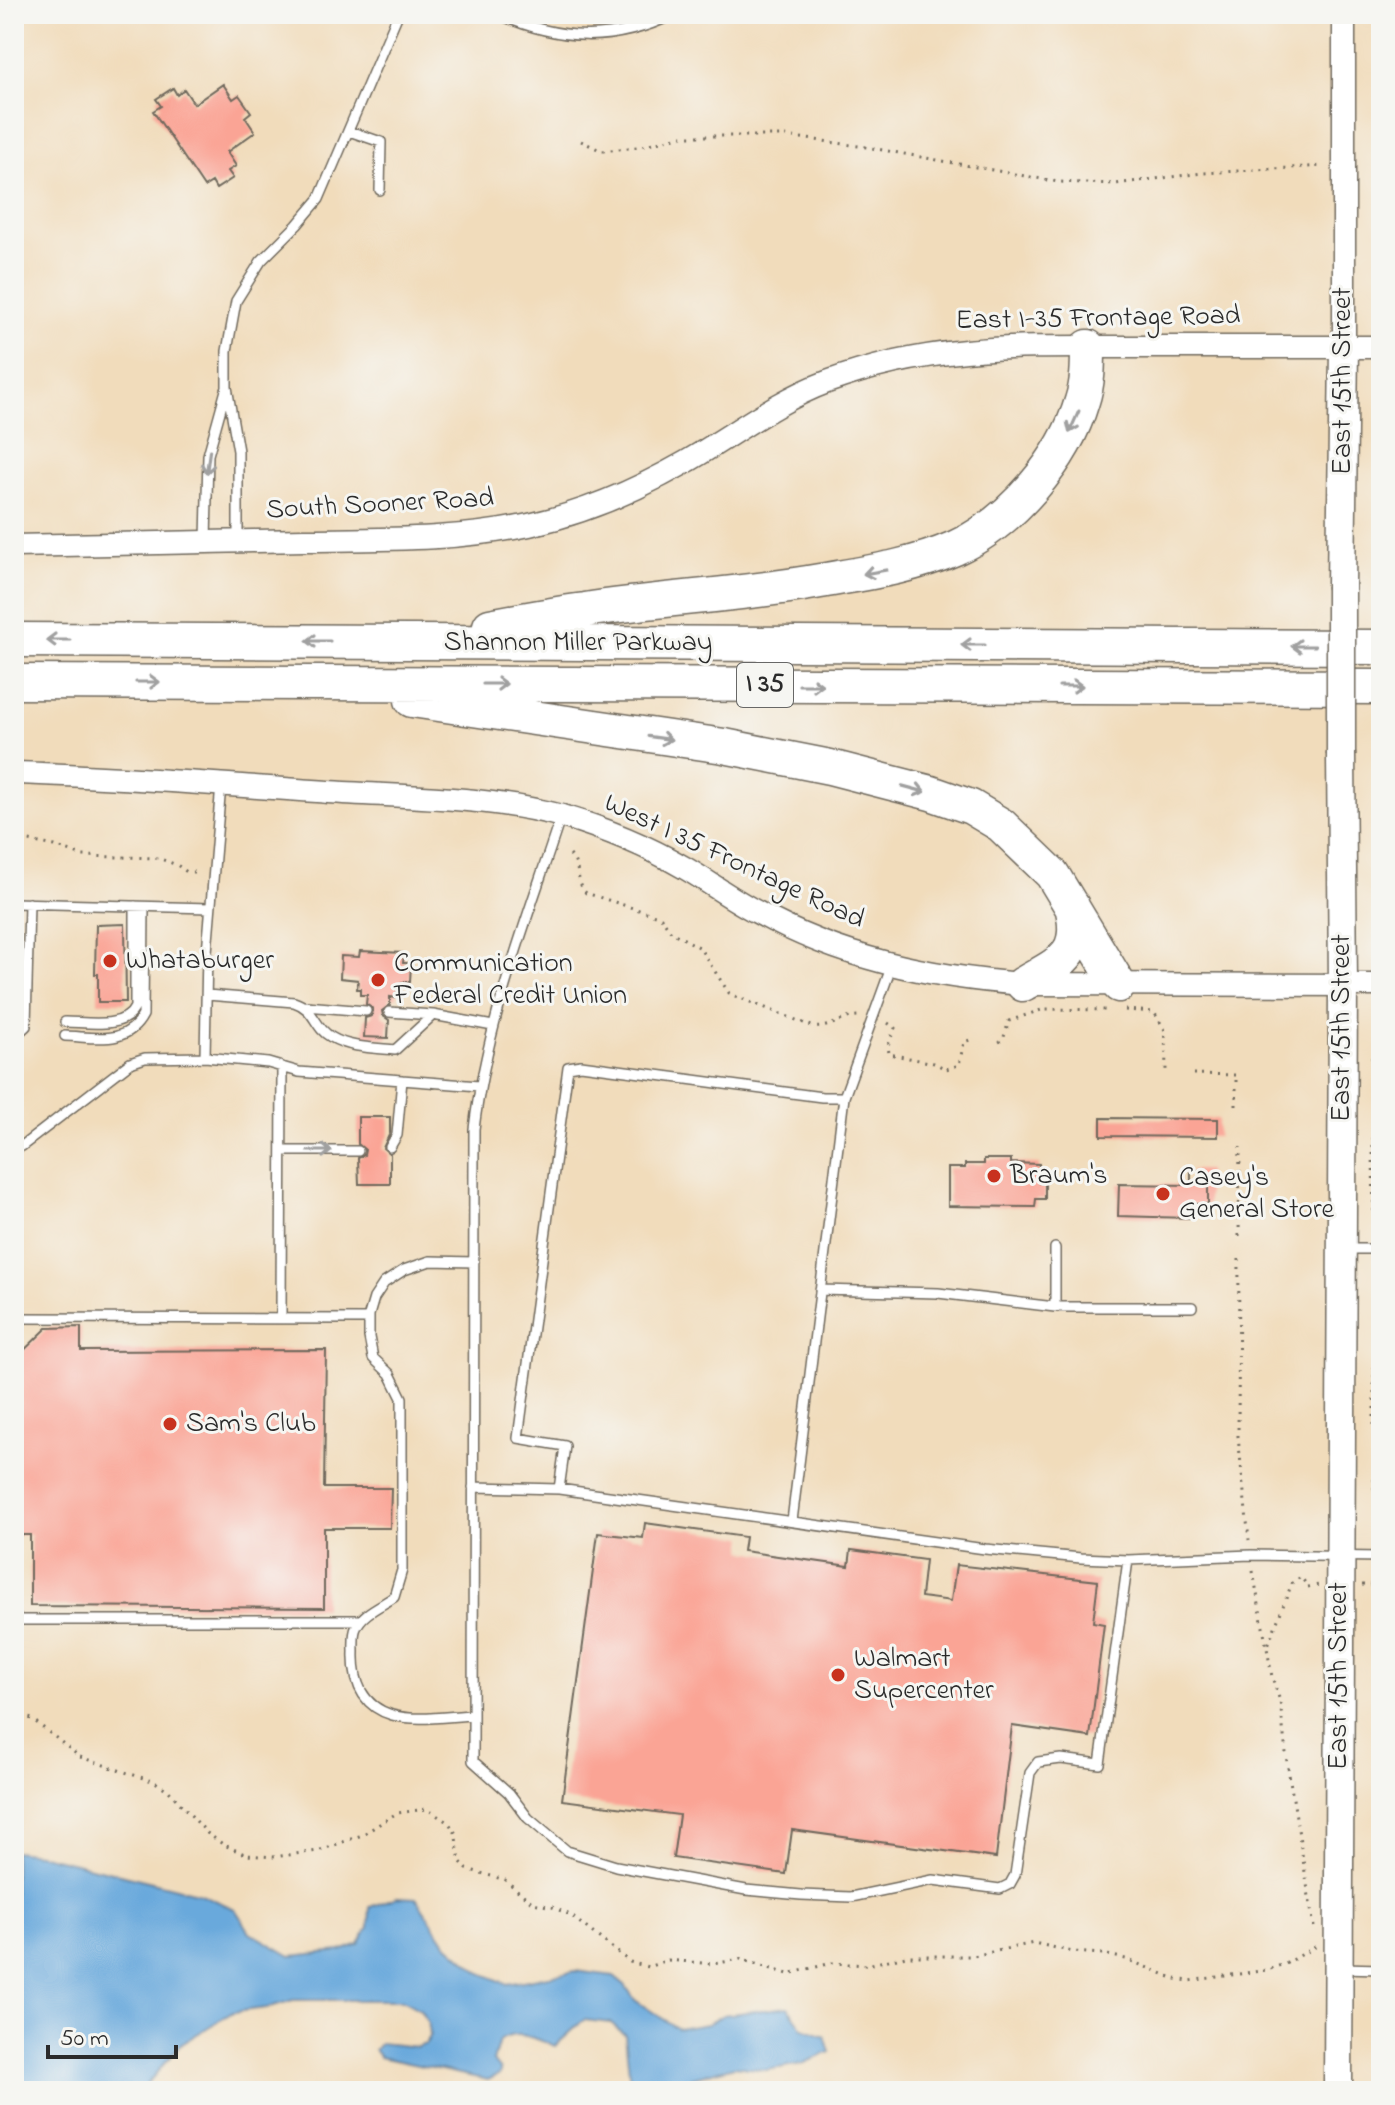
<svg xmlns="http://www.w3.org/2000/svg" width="1395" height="2105" viewBox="0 0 1395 2105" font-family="'Indie Flower',sans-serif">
<rect width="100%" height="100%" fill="#f6f6f2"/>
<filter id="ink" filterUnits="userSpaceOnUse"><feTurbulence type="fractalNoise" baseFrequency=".0125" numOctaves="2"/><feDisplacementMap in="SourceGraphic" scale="16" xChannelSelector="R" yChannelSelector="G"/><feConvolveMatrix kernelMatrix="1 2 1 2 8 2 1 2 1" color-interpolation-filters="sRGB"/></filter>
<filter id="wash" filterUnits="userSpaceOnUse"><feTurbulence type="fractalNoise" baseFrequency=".006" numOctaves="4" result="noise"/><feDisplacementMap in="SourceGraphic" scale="32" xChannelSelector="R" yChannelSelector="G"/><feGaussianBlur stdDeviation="1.8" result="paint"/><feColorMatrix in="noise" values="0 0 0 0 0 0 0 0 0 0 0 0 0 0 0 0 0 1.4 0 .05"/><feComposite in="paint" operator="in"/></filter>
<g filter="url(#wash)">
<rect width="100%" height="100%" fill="#f1dcbb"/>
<path fill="#69a9dc" stroke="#4a6a84" stroke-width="2" d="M14,1851L38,1854L201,1894L235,1909L250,1932L291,1956L341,1951L359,1944L369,1927L370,1907L397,1897L416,1898L446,1943L479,1972L507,1984L575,1971L614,1976L625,1985L635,2000L678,2029L707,2024L723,2015L788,2007L803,2028L825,2036L830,2052L802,2064L766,2070L734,2066L683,2080L668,2091H631L625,2035L611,2023L584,2020L555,2046C535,2039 518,2028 499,2041L493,2061L500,2070V2074L488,2080L380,2057L374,2050L380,2043L417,2047L426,2044L430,2036L428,2023L420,2010L402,2000H293L267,2008L233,2012L181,2044L141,2091H14Z"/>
<g id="blocks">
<path fill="#faa495" d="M223,84L233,99L239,95L251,112L245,117L255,132L227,152L236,166L228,171L233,178L216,189L212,182L204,187L153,111L161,106L156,99L173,88L177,95L184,89L194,104Z
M125,924L126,1002H98V974H95L96,925Z
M360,951L404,953L403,963H411L410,982H402L401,992H397V998L390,997V1005L382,1011L383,1016L389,1020L388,1038L364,1037L365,1018L372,1016L373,1009L366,1004L367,995H360V989H357L358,980L340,978L341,956L359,957Z
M358,1117H390V1133L383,1148L390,1154V1184H359L358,1158L364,1155L365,1150L358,1144Z
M1101,1118L1218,1119V1137L1101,1136Z
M984,1159H1011V1163L1039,1164V1183H1045V1199H1036L1035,1207L948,1206V1168H965V1164H984Z
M1191,1170H1208V1204H1189V1218L1118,1216L1119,1184L1191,1185Z
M81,1327V1351L326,1350L324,1488H391L390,1528H324V1608L30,1606V1535H14V1360L47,1328Z
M645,1523L745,1537L743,1551L849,1566L851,1550L925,1560L921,1597L951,1601L956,1565L1098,1581L1093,1622L1104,1624L1090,1737L1012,1726L996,1858L792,1830L786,1874L673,1858L679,1815L562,1800L598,1533L643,1538Z"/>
</g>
</g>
<g filter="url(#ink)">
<use href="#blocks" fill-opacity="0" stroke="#70695d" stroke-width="2"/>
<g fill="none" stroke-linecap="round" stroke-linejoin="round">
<g stroke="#70695d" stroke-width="12">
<path id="service" d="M498,14C559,41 613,44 674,14
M349,131L381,142L380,190
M206,541L208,455L226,390
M238,542V451L227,387V351L236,301L261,261L297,225L319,199L398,14
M561,816C527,920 487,1020 474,1129L473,1761L509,1793L528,1818L567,1851L616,1866L746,1890L801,1895L851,1897L933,1880L1000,1889L1010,1884L1015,1875L1030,1773L1038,1762L1061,1759L1100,1764L1128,1560
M14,903L210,908
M207,995L294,1002C316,1009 313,1027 331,1037C349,1048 375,1048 395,1050L433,1015L493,1026
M306,1006L366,1011
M389,1012L433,1015
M65,1022C86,1022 125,1030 135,1007V906
M65,1036C95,1037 127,1046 143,1015L144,907
M14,1037L26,1026L29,903
M205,1057L207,952L221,785
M390,1147L397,1135L402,1080
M14,1148L22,1146L130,1063L145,1058L205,1057L268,1063L299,1072L479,1086
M282,1151H358
M1344,1249H1381
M820,1290L938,1293L1055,1307H1192
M1055,1307V1248
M14,1318L369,1319
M281,1318L282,1067
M473,1487L559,1489L985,1549L1081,1558L1128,1560L1251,1555L1381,1557
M559,1489L565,1446L518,1438L568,1067L581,1065L822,1097H844
M792,1521L844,1097L892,965
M14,1620H361
M473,1715C448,1716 417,1722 392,1715C362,1706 353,1682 354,1652C354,1645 353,1634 356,1628C362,1613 381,1606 394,1597L402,1570V1398L390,1374L373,1358L369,1337V1315L374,1298L384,1283L404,1270L430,1261L474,1262
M1342,1968L1381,1969"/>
</g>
<g stroke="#70695d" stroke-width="25">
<path id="tertiary" d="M1344,347V14
M14,546C111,544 207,542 304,540C379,539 456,541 529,525C584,513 637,490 686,462C733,435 776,401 827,382C934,343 1022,347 1134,347C1216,347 1299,347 1381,347
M14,773C119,776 223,785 328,792C405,797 487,796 562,816C603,828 647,846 685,868C709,882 732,899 757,912C839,958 930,977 1023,984L1381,985"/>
</g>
<g stroke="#70695d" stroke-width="31">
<path id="primary" d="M1341,586L1344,347
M1338,2091L1343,985L1341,755"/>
</g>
<g stroke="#70695d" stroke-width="37">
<path id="motorway" d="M490,626C521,620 553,614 585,610C663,598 742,595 820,581C866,573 912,567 955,548C1011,523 1065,459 1082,401C1088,383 1088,365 1088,347
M14,640L1381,647
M14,682L1381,687
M412,700L724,746L830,767L931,793L971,807L1001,825L1052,874L1119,985
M1023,984C1061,962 1084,955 1072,906"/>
</g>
<path stroke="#70695d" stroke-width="3" stroke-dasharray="2 6" stroke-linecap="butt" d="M581,141L602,151L637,147L680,136H786L866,147L1058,182L1115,184L1203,173L1324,166
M14,838L55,846L82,856L158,858L177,865L187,872H195
M570,855C581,866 575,881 586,893L661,917L671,932L699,947L729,993L735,996L814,1027C831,1029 844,1015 861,1016
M1125,1010L1154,1012L1165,1030L1166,1070
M888,1023L895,1028L888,1045L889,1054L934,1063L946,1069L959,1065L964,1042L973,1039
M999,1042L1003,1040L1009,1021L1044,1009L1110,1010
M1193,1074L1236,1075V1108
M1374,1235L1372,1058L1381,1041
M1239,1236L1240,1147
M1239,1259L1238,1436L1249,1540
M1374,1263V1488L1381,1506
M1253,1571L1266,1644
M1362,1585H1381
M14,1714L32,1719L80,1757L155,1782L168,1790L207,1833L224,1845L247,1855L273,1857L318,1851L362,1835L397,1813L427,1809L449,1823L455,1832L460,1861L467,1869L505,1880L533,1903L552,1907L570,1915L630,1962L648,1967L668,1960L713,1964L740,1959L788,1974L832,1963L867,1965L906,1956H973L1034,1943L1073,1952L1103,1954L1126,1959L1175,1979L1189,1981L1267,1970L1287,1963L1317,1946
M1314,1927L1287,1762L1280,1701L1272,1677L1267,1648L1292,1583L1301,1577L1308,1587L1319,1585"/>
<use href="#service" stroke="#fff" stroke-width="9"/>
<use href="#tertiary" stroke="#fff" stroke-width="22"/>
<use href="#primary" stroke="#fff" stroke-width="28"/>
<use href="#motorway" stroke="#fff" stroke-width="34"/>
<g stroke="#70695d" stroke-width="31" stroke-linecap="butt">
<path id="primary-bridge" d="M1341,755V586"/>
</g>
<use href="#primary-bridge" stroke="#fff" stroke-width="28"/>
</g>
<defs><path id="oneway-shaft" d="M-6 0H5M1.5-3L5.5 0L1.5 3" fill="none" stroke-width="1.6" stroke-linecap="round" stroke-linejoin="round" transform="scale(2)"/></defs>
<g stroke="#a0a0a0">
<use href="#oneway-shaft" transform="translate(1074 422) rotate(114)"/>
<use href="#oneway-shaft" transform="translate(208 462) rotate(98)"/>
<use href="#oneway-shaft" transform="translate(875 572) rotate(170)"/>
<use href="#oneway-shaft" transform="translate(58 640) rotate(-180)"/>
<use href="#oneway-shaft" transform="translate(318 641) rotate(-180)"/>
<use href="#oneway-shaft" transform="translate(973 645) rotate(-180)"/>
<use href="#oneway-shaft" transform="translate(1303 646) rotate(-180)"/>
<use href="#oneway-shaft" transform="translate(148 682)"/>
<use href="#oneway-shaft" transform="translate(495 684)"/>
<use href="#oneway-shaft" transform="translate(811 685)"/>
<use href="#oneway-shaft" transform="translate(1071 686)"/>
<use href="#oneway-shaft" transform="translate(660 738) rotate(8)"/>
<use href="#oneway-shaft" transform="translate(914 789) rotate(15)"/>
<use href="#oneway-shaft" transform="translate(320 1151)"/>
</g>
</g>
<g fill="#c8321e" stroke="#f6f6f2" stroke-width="3">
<circle cx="110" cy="961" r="8"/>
<circle cx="378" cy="980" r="8"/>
<circle cx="994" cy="1176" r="8"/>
<circle cx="1163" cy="1194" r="8"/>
<circle cx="170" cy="1424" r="8"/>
<circle cx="838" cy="1675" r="8"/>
</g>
<g text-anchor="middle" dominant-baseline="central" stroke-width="6" stroke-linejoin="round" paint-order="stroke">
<rect fill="#f6f6f2" stroke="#686867" stroke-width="2" x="737" y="663" width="56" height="44" rx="6"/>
<g font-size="26" font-weight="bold" fill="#2b2b2b">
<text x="765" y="685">I 35</text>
</g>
<g font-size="28" fill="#2b2b2b" stroke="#f6f6f2">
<text transform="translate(1098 319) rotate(-1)">East I-35 Frontage Road</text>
<text transform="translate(1343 381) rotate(-90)">East 15th Street</text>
<text transform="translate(380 505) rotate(-3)">South Sooner Road</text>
<text x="578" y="643">Shannon Miller Parkway</text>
<text transform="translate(734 862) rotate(25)">West I 35 Frontage Road</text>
<text transform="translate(1342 1028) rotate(-90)">East 15th Street</text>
<text transform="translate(1339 1676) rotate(-90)">East 15th Street</text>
</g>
<g font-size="28" fill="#2b2b2b" stroke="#f6f6f2" text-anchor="start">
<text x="126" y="961">Whataburger</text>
<text x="394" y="964">Communication<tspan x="394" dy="32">Federal Credit Union</tspan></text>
<text x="1010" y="1176">Braum's</text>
<text x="1179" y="1178">Casey's<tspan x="1179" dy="32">General Store</tspan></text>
<text x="186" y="1424">Sam's Club</text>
<text x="854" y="1659">Walmart<tspan x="854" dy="32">Supercenter</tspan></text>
</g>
</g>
<rect width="1395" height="2105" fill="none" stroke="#f6f6f2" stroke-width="48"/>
<path d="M48 2045v12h128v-12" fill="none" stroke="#2b2b2b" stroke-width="4"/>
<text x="60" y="2045" font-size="24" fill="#2b2b2b" stroke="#f6f6f2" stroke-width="6" paint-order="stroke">50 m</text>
</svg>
